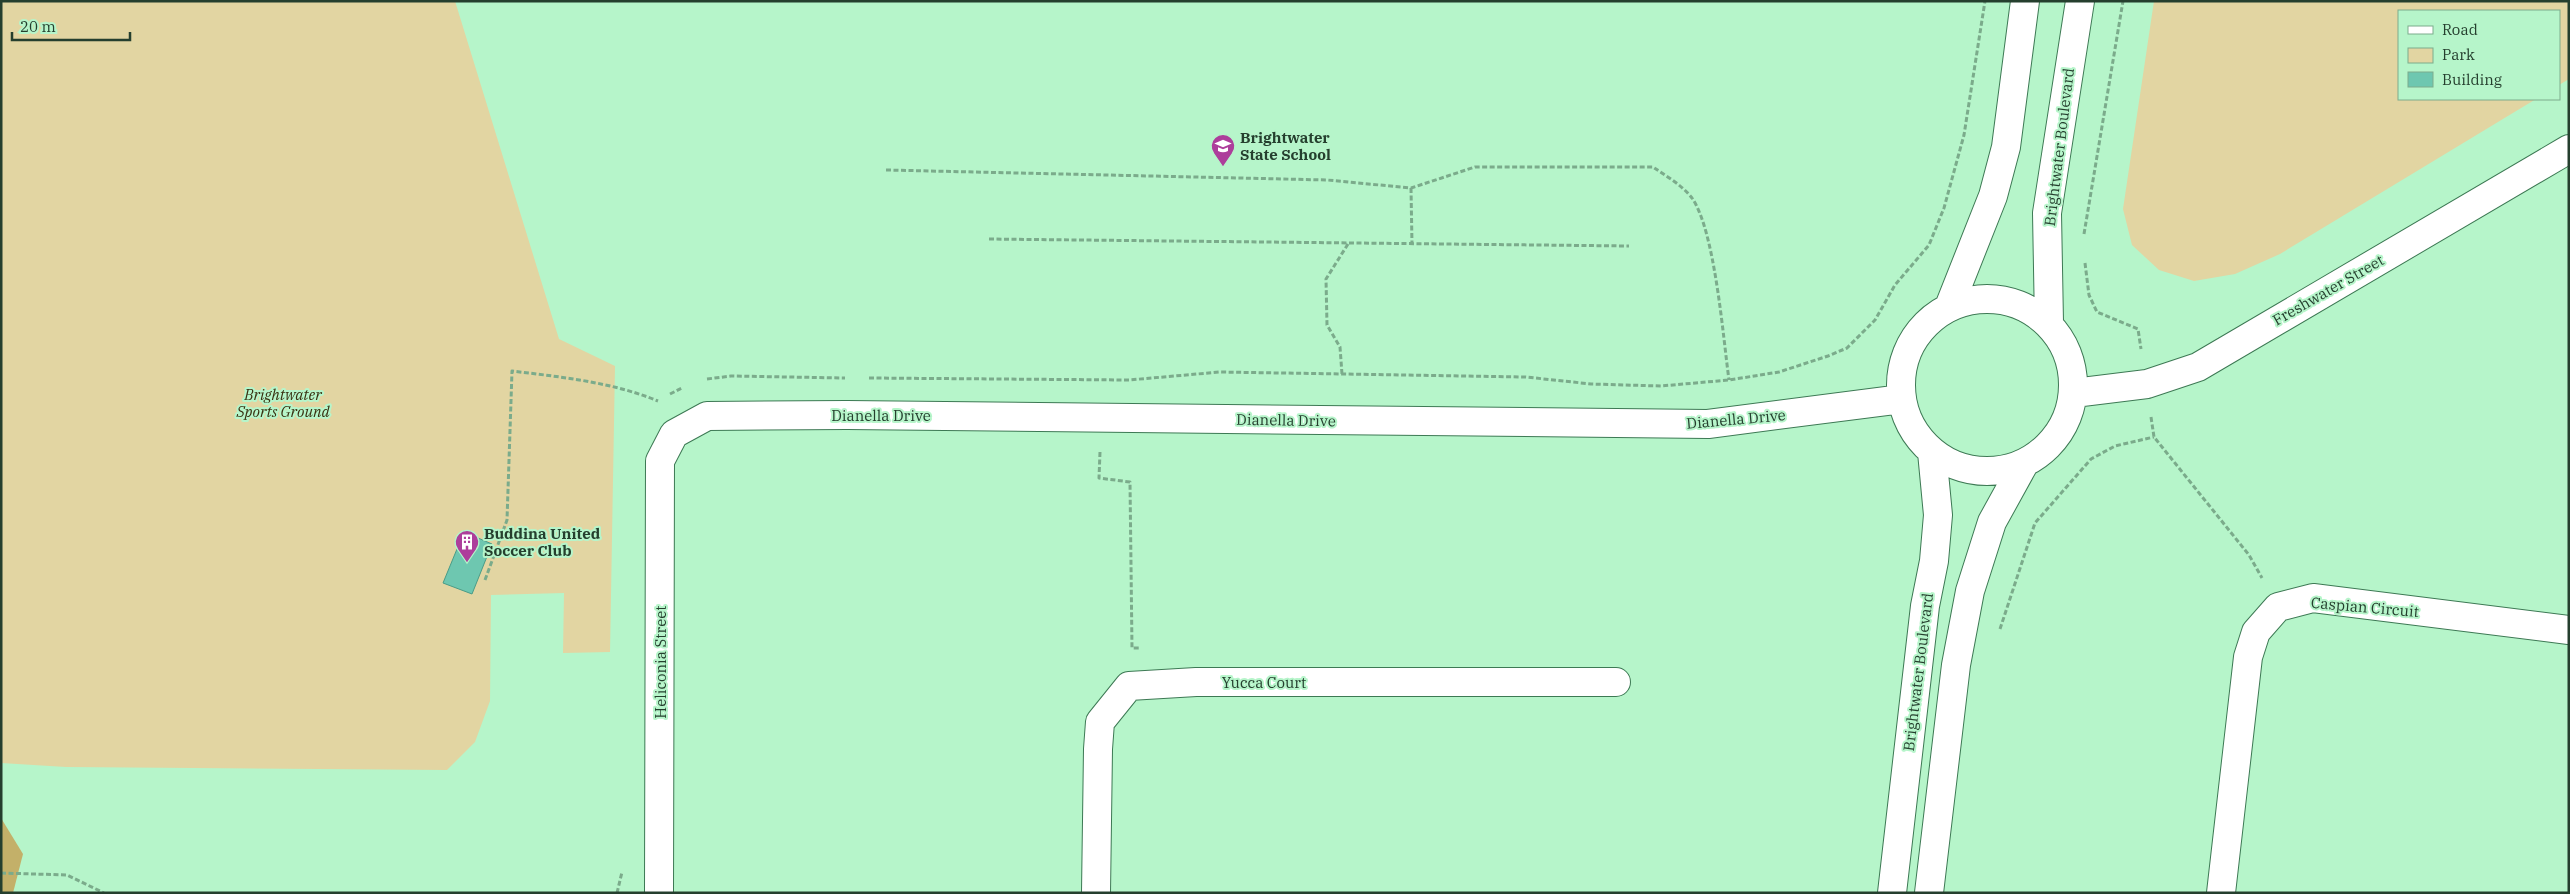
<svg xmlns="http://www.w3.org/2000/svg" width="2570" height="894" viewBox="0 0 2570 894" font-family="'IBM Plex Serif',serif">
<rect width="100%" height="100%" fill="#b6f5ca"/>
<path fill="#e2d5a2" d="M1,1H455L559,339L615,366L610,652L563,653L564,593L491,595L490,701L475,742L447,770L66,767L1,763Z
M2154,1H2569V79L2559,85V11H2399V99H2536L2280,254L2235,274L2194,281L2159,270L2132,245L2123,209Z"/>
<path fill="#c3b069" d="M1,818L23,854L13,893H1Z"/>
<path fill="#6ec7b0" stroke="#4a9c87" d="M464,532L492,544L472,594L443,583Z"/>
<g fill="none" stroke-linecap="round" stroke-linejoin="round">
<g stroke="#3d7954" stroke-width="30">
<path id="minor" d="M1901 385a86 86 0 1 1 172 0a86 86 0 1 1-172 0Z
M1949,307L1993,196L2006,147L2025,1
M2049,323L2047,213L2080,1
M2074,393L2147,384L2198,367L2569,149
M659,893L660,461L674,434L707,416L847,415L1708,424L1902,399
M1096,893L1098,749L1100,722L1129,686L1196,682H1616
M1892,893L1925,606L1934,561L1938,515L1932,452
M1929,893L1956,665L1970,591L1992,522L2024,464
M2221,893L2248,657L2256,632L2278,607L2313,598L2569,630"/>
</g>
<path stroke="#7bab8b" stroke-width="3" stroke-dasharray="5 2.5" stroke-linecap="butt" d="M886,170L1327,180L1411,188L1475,167H1653C1666,176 1682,185 1692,198C1715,231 1723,337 1729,380
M1411,188L1412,244
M2084,234L2123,1
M989,239L1629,246
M2085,263L2089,295L2097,312L2138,329L2141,349
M1342,374L1340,347L1327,325L1326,279L1348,244
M869,378L1129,380L1220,372L1526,377L1591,384L1661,386L1729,380L1779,372L1828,356L1847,348L1875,320L1895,285L1929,245L1944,208L1964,135L1985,1
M707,379L731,376L845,378
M670,394L682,388
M2151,417L2154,437L2249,555L2262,578
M1100,452L1099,478L1130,482L1132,648H1140
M485,580L507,520L512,371C561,377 612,382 658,401
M2000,629L2035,523L2091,459L2115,446L2154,437
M1,873L67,875L104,893
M617,893L622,872"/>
<use href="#minor" stroke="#fff" stroke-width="28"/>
</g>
<defs>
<g id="school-pin" transform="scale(1.25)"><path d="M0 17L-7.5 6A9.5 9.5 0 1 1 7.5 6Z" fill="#ad3e9b" stroke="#b6f5ca"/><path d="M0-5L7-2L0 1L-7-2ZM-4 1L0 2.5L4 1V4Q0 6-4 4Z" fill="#fff"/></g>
<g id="building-pin" transform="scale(1.25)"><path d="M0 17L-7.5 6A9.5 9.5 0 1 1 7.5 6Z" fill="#ad3e9b" stroke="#b6f5ca"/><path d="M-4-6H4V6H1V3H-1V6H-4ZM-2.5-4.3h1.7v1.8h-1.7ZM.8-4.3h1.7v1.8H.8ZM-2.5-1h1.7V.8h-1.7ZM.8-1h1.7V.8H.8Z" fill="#fff"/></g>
</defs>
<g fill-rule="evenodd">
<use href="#school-pin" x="1223" y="146"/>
<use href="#building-pin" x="467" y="542"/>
</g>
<g text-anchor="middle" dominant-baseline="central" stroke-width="4" stroke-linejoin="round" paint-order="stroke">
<g font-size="15" font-weight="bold" fill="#253f2e" stroke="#b6f5ca" text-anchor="start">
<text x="1240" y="137">Brightwater<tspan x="1240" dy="17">State School</tspan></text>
<text x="484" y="533">Buddina United<tspan x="484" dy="17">Soccer Club</tspan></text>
</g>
<g font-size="15" fill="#253f2e" stroke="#b6f5ca">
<text transform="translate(2059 147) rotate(-83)">Brightwater Boulevard</text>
<text transform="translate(2328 290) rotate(-30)">Freshwater Street</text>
<text x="881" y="415">Dianella Drive</text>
<text transform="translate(1736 419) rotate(-5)">Dianella Drive</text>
<text transform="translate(1286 420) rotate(1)">Dianella Drive</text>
<text transform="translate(2365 607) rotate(5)">Caspian Circuit</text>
<text transform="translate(660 662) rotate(-90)">Heliconia Street</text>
<text transform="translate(1918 672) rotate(-83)">Brightwater Boulevard</text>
<text x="1264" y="682">Yucca Court</text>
</g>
<g font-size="15" font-style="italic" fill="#393010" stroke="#b6f5ca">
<text x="283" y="394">Brightwater<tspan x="283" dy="17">Sports Ground</tspan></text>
</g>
</g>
<rect width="2570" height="894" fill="none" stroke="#253f2e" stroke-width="5"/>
<rect x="2398" y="10" width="162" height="90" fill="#b6f5ca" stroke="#7cac8c"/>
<rect x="2408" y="26" width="25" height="8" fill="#ffffff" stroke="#7cac8c"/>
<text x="2442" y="35" font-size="15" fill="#253f2e">Road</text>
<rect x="2408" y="48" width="25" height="15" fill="#e2d5a2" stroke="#7cac8c"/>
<text x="2442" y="60" font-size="15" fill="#253f2e">Park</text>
<rect x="2408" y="72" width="25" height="15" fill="#6ec7b0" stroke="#7cac8c"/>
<text x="2442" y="85" font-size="15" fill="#253f2e">Building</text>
<path d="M12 32v8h118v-8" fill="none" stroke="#253f2e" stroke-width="2.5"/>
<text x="20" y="32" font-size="15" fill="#253f2e" stroke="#b6f5ca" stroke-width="4" paint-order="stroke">20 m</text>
</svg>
